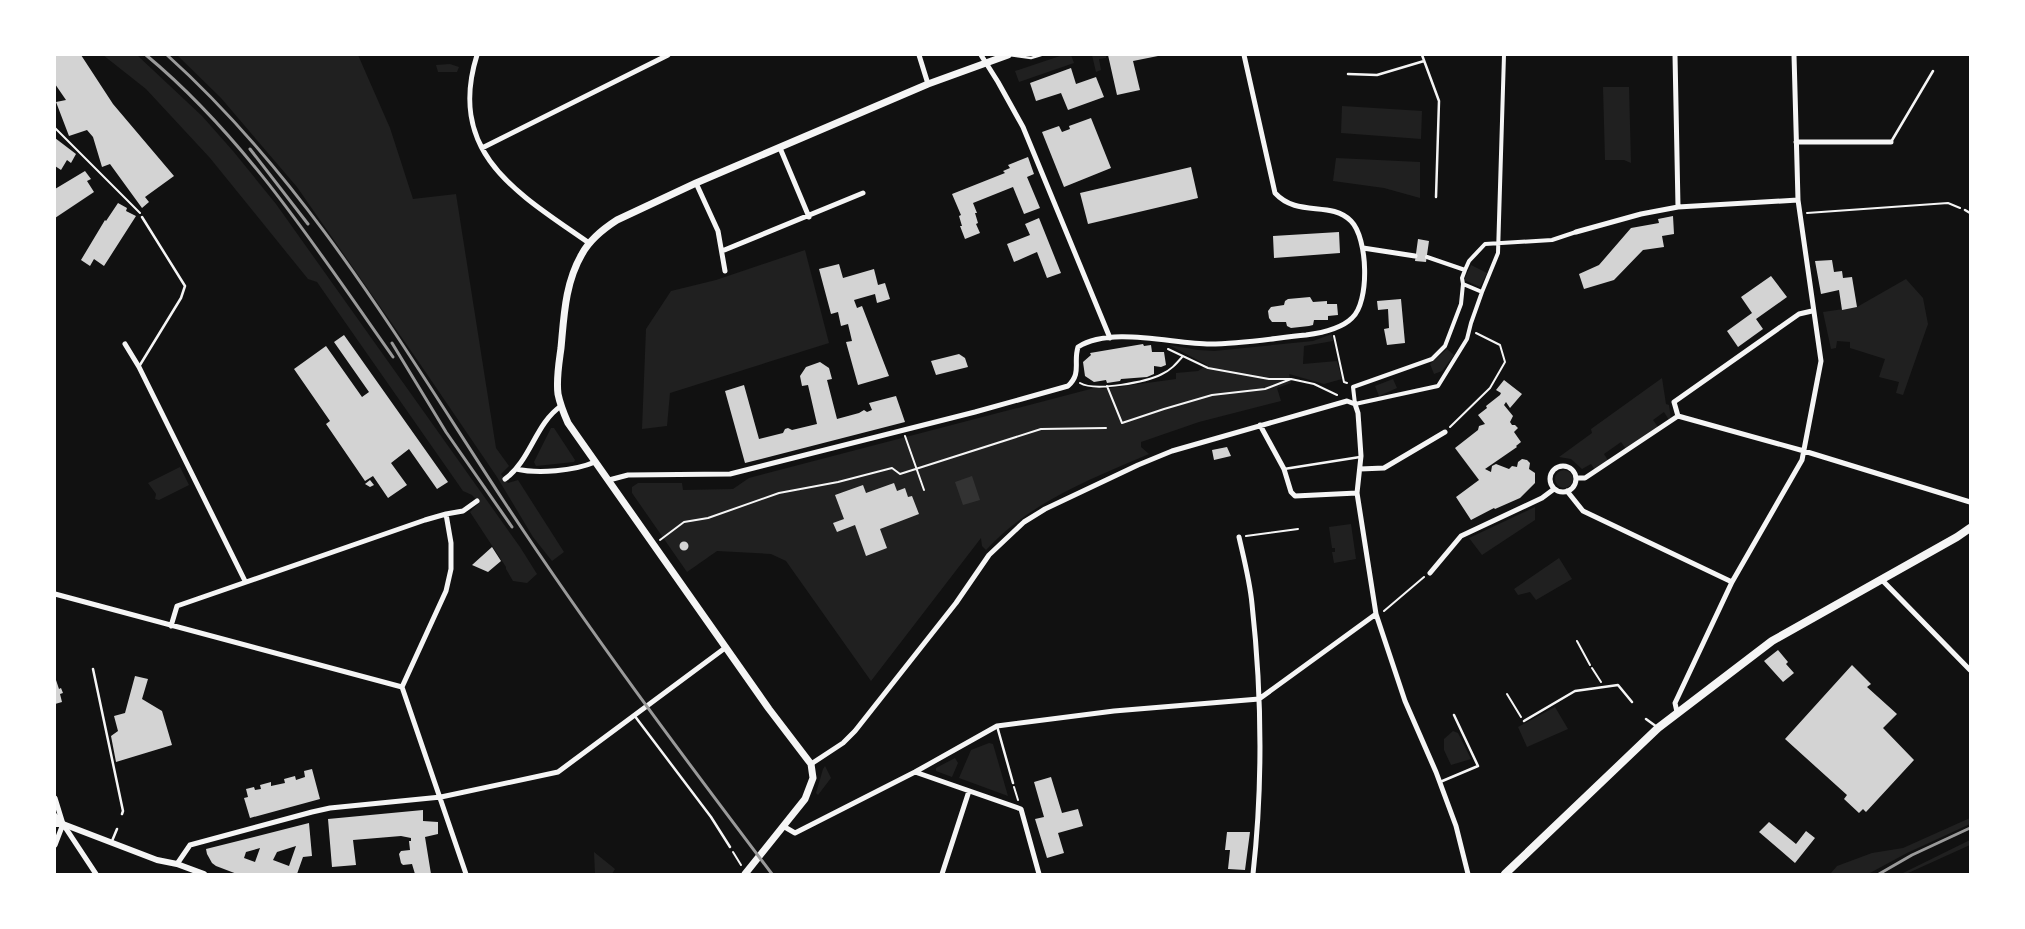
<svg xmlns="http://www.w3.org/2000/svg" width="2025" height="929" viewBox="0 0 2025 929" font-family="'Work Sans',sans-serif">
<rect width="100%" height="100%" fill="#111"/>
<path fill="#202020" d="M103,55H137L202,116L233,151L276,204L520,547L537,574L527,583L513,581L506,569V567L470,512L479,503L472,495L463,491L317,282L308,279L210,158L146,89Z
M177,55H358L390,128L413,199L456,194L496,448L509,466L501,474L508,483L518,480L564,552L552,561L533,537L497,477L418,361L297,187L221,98Z
M1063,55H1071L1074,63L1019,82L1015,71Z
M1092,55H1106V58L1099,59L1101,70L1096,72Z
M450,64L459,67L457,72H438L436,65Z
M1603,87H1629L1631,163L1624,160H1605Z
M1342,106L1422,111L1421,139L1341,133Z
M1336,158L1420,162V198L1384,188L1333,181Z
M805,250L829,343L670,393L667,426L642,429L646,329L671,291L716,280Z
M1471,265L1487,273L1480,287L1464,280Z
M1906,279L1923,298L1928,324L1903,395L1896,393L1899,382L1879,377L1885,359L1850,348V342L1837,341L1836,348L1831,349L1823,312L1857,307Z
M1332,334L1333,341L1304,346L1303,364L1337,361L1342,379L1324,384L1289,374L1291,383L1277,388L1281,401L1199,422L1141,442V447L1149,454C1091,479 1030,502 986,550L982,546L981,538L871,681L786,561L771,554L717,551L687,572L632,493V487L638,483H682L683,490L733,489L749,478L1098,387L1103,389L1176,379V373L1198,371L1207,365L1169,345L1198,350L1214,351L1313,341Z
M1447,349L1454,355L1442,371L1434,374L1430,364Z
M1662,378L1666,404L1669,405L1671,419L1669,420L1664,412L1653,420L1658,427L1626,449L1621,442L1604,454L1609,462L1595,470L1591,464L1582,469L1571,459L1559,457L1592,433L1591,429Z
M1393,379L1397,388L1379,396L1375,386Z
M551,428H554L575,460L574,462L536,466L534,462Z
M180,467L189,485L159,500L155,499L156,494L148,483Z
M1555 479a9 9 0 1 1 18 0a9 9 0 1 1-18 0Z
M1535,507V520L1482,555L1469,538Z
M1351,524L1356,559L1334,563L1332,552H1335V548H1332L1329,527Z
M1559,558L1572,579L1536,600L1530,592L1518,595L1514,589Z
M1555,707L1568,729L1527,747L1518,727Z
M1453,731L1458,733L1471,759L1451,765L1444,750V739Z
M989,743L993,744L1008,796L959,778L971,750Z
M955,758L958,763L952,777L936,771V768Z
M825,766L831,778L818,795L816,793L823,769Z
M1970,818V824L1907,853L1868,874H1828L1831,873L1837,866L1872,853L1903,848Z
M1970,840V845L1906,874H1901Z
M594,852L615,869L612,874H595Z"/>
<path fill="#333" d="M972,476L980,500L963,505L955,482Z"/>
<path fill="#d3d3d3" fill-rule="evenodd" d="M55,55H81L113,104L174,176L145,197L149,202L142,208L110,164L102,167L93,137L87,130L69,136L56,102L66,100L55,84Z
M1108,55H1158V56L1133,61L1140,90L1117,95Z
M1071,68L1076,84L1096,77L1104,97L1068,110L1061,93L1036,101L1030,83Z
M1091,118L1111,168L1064,187L1042,132L1059,126L1062,132L1070,129L1069,126Z
M55,138L76,154L71,163L67,160L61,170L55,166Z
M1028,157L1034,174L1027,177L1040,208L1024,214L1013,187L973,203L977,213H975L978,223L976,224L980,233L965,239L960,226H962L959,216L961,215L952,194L1005,173L1003,171L1010,168L1008,165Z
M1191,167L1198,198L1088,224L1080,193Z
M85,171L91,179L87,181L94,192L55,218V189Z
M118,203L127,208L126,211L136,216L104,266L94,259L90,266L81,260L105,220L106,221Z
M1673,216L1674,234L1662,236L1664,247L1643,250L1614,280L1584,289L1579,274L1599,265L1631,228L1659,223L1658,219Z
M1039,218L1061,273L1047,278L1037,252L1014,262L1007,244L1030,235L1025,224Z
M1339,232L1340,253L1274,258L1273,236Z
M1418,239L1429,241L1426,262L1415,261Z
M1832,260L1834,272L1842,271L1843,278L1852,277L1857,307L1842,310L1839,290L1821,294L1815,261Z
M839,264L843,278L874,269L878,285L885,283L890,299L877,303L875,294L854,300L857,308L862,306L889,376L858,385L846,342L852,341L848,324L841,326L838,312L831,314L819,269Z
M1771,276L1787,297L1756,319L1763,329L1738,347L1727,331L1752,313L1741,297Z
M1310,297L1313,302L1327,301V304H1337L1338,315L1328,316V320H1314L1313,325L1309,326L1291,328L1287,326L1286,322H1272L1269,318L1268,311L1271,307L1284,305L1285,301L1288,299Z
M1401,299L1405,343L1387,345L1384,329L1389,328L1388,309L1378,310L1377,301Z
M344,335L448,482L437,489L409,449L391,463L407,485L388,498L373,476L365,481L326,424L330,421L294,369L326,346L362,397L369,392L334,342Z
M1143,344L1144,346L1151,345L1152,352H1164L1166,365L1161,367L1154,366V374L1147,377L1121,379L1120,381L1107,383L1106,380L1094,382L1085,376L1083,362L1091,355L1090,353Z
M959,354L965,358L968,367L936,375L931,361Z
M820,362L829,368L832,379L827,380L837,419L859,413L864,410L867,412L872,410L869,403L896,396L905,422L745,463L725,391L744,385L759,439L783,433L785,429L788,428L792,430L817,424L808,385L802,386L800,376L806,367Z
M1504,380L1522,394L1510,408L1506,402L1504,405L1513,416L1510,422L1512,425H1515L1518,428L1514,432L1521,442L1516,446L1517,447L1485,469L1491,472L1492,466L1496,464L1509,469L1512,466L1517,467L1518,462L1522,459L1527,460L1530,463L1529,469L1535,473V483L1520,498L1495,509L1494,508L1471,520L1456,497L1479,480L1455,448L1478,430L1479,426L1485,424L1478,415L1487,408L1486,406L1500,395L1501,393L1496,390Z
M1227,447L1231,456L1214,460L1212,450Z
M370,480L374,485L370,487L365,484Z
M894,483L897,491L905,488L908,497L912,496L919,514L880,529L887,548L866,556L855,525L837,532L833,523L844,519L835,495L863,485L866,493Z
M679.5 546a4.5 4.5 0 1 1 9 0a4.5 4.5 0 1 1-9 0Z
M492,547L501,561L488,572L472,565Z
M1778,650L1788,662L1786,664L1794,673L1783,682L1764,661Z
M1852,665L1871,684L1867,687L1897,714L1883,728L1914,760L1866,812L1863,809L1859,813L1844,799L1847,795L1785,739Z
M135,676L148,679L142,699L162,711L172,745L116,762L111,736L118,731L114,716L125,713Z
M55,677L59,689L61,688L63,693L60,694L62,702L55,704Z
M312,769L320,799L250,818L244,798L248,797L246,789L254,787L255,790L261,789L260,785L271,782V786L285,783L284,779L295,776L296,780L305,777L304,771Z
M1051,777L1062,813L1078,809L1083,826L1058,833L1064,853L1047,858L1035,819L1044,817L1034,782Z
M423,810V821L438,822V834L425,837L431,874H415L412,864L403,865L401,863L399,854L401,851L410,850L409,841H411V838L401,836L353,840L356,865L332,867L328,819Z
M1769,822L1796,844L1806,831L1815,838L1795,863L1759,832Z
M309,823L312,856L303,857L297,874H237L216,866L212,863L207,854L206,849ZM296,846L289,866L273,860L277,852ZM260,848L255,862L244,858L246,852Z
M1227,832H1250L1245,870L1228,869L1230,850H1225Z"/>
<g fill="none" stroke-linecap="round" stroke-linejoin="round">
<path stroke="#f5f5f5" stroke-width="2" d="M55,128L140,213
M1807,213L1948,203L1960,208
M1334,336L1344,382L1347,383
M1168,349L1208,368L1269,379H1291L1314,384L1337,395
M1080,383C1095,392 1147,382 1162,374C1171,370 1176,364 1183,356
M1107,386L1122,423L1164,409L1212,395L1265,389L1291,379
M1450,427L1490,388L1505,362L1500,345L1476,333
M905,436L924,490
M1246,536L1298,529
M660,540L684,522L708,518L779,493L838,482L892,468L900,474L1041,429L1106,428
M1384,611L1424,577
M1577,641L1590,665
M1592,668L1601,682
M1507,694L1521,717
M1014,787L1018,800
M733,852L741,865"/>
<path stroke="#f5f5f5" stroke-width="2.5" d="M1009,55L1031,58L1041,55
M1422,55L1439,101L1436,197
M1348,74L1377,75L1424,61
M1891,142L1933,71
M1965,210L1970,213
M140,365L181,298L185,286L142,217
M1284,469L1360,457
M93,669L123,811L122,814
M634,715L711,817L730,847
M1646,719L1657,727
M1524,721L1575,691L1618,685L1632,702
M997,726L1013,783
M1440,782L1478,766L1454,715
M112,841L117,829"/>
<path stroke="#f5f5f5" stroke-width="4" d="M1427,257L1465,270L1462,278L1463,284L1482,292
M1465,270L1469,261L1485,244L1552,240L1576,232
M1463,284L1461,304L1445,346L1432,359L1353,387L1355,404L1438,386L1467,339L1471,323L1482,292L1498,253L1504,55"/>
<path stroke="#f5f5f5" stroke-width="5" d="M477,55C446,154 519,194 589,243
M919,55L928,84
M981,55L998,82L1023,127L1110,338
M1675,55L1678,207
M1796,142H1891
M482,148L668,55
M780,148L809,217
M696,183L718,231L725,271
M1576,232L1641,214L1678,207L1798,200
M1363,248L1415,256
M722,251L863,193
M125,344L139,367L245,581
M1678,416L1804,451L1970,502
M1678,416L1674,402L1799,314L1812,311
M1260,425L1284,469L1291,492L1295,496L1357,493
M1550 479a13 13 0 1 1 26 0a13 13 0 1 1-26 0Z
M516,469C538,474 574,471 595,462
M1360,469L1384,468L1445,432
M1576,478H1585L1678,416
M505,479C531,460 535,424 561,406
M609,480L628,475L730,474L975,412L1068,386C1082,373 1073,363 1078,347C1111,326 1173,344 1210,344C1242,344 1275,338 1306,335C1321,333 1341,329 1352,318C1370,302 1368,238 1351,221C1330,200 1298,218 1275,193L1244,55
M1567,491L1583,511L1732,582
M446,514L451,543V569L446,591L402,687L466,874
M1239,537C1244,559 1250,582 1252,604C1262,695 1263,784 1253,874
M1430,573L1461,536L1542,498L1554,489
M1881,579L1970,670
M55,594L402,687
M171,626L177,606L425,520L446,514L463,511L477,501
M1259,699L1376,614
M1677,712L1675,703L1732,582L1802,460L1821,361L1798,200L1794,55
M811,764L843,743L855,731L956,603L989,555L1024,522L1045,509L1138,465L1172,451L1347,401L1355,404L1358,413L1361,456L1357,493L1376,614L1405,701L1436,772L1456,826L1468,874
M915,772L1021,809L1039,874
M55,798L63,824L96,874
M783,826L795,833L915,772L997,726L1114,711L1259,699
M55,845L63,824
M177,864L190,845L312,812L330,808L441,797L558,772L725,648
M942,874L969,791"/>
<path stroke="#f5f5f5" stroke-width="6" d="M55,816L63,824
M55,824H63L157,860L177,864L204,874"/>
<path stroke="#f5f5f5" stroke-width="7" d="M745,874L805,799L813,778L811,764L769,709L568,423C564,414 560,404 558,394C556,379 559,363 561,348C564,316 565,283 582,254C590,239 603,229 617,220L696,183L928,84L1008,55"/>
<path stroke="#f5f5f5" stroke-width="8" d="M1505,874L1658,728L1772,641L1957,537L1970,528"/>
<path stroke="#9a9a9a" stroke-width="3" d="M146,55C247,139 318,251 393,357
M167,55C307,181 401,344 503,500C587,628 679,751 772,874
M250,149L308,224
M392,343L446,432L512,527
M1879,874L1912,855L1970,828"/>
</g>
<rect width="2025" height="929" fill="none" stroke="#ffffff" stroke-width="112"/>
</svg>
